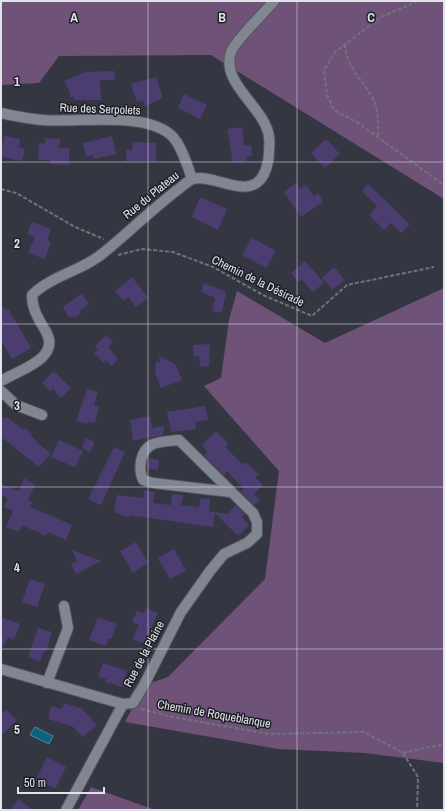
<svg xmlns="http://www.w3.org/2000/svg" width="445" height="811" viewBox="0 0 445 811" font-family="'Archivo Narrow',sans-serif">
<rect width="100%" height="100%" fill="#343742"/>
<path fill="#6e5278" d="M1,1H444V199L211,55L59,56L39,83L1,85Z
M444,288V763L365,753L278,749L125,722L144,685L168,677L265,579L279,471L204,386L221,378L229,320L237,291L325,343Z
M91,787L155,810H78Z"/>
<path fill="#0c637d" stroke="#4c899e" d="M35,727L53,736L49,744L30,735Z"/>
<path fill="#4b3d70" d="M114,71L115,80H100L101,100H74V97H70V92L64,81L85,72Z
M156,77L163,98L145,106L143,100L137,102L131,84Z
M184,94L207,105L200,119L178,108Z
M242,127L244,146L251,145L252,156L246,157L247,161L233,163L227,129Z
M4,136L20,139L19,147L25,149L22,161L1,157Z
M112,136L116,154L94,159L93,155L86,157L83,143Z
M45,138L60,139L59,148H69V165L50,164V160H38L39,143L45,144Z
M326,139L340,154L325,168L311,153Z
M133,142L156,143V161H126V150H132Z
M296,183L300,189L306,185L314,197L318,193L323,202L301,217L284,192Z
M368,184L410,224L401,233L391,223L384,230L369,215L377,206L362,191Z
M200,197L227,209L218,230L192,217Z
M32,222L51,229L47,241L51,242L45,259L28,253L35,237L27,234Z
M252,238L276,251L266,268L242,255Z
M305,261L324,283L313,292L301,279L298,282L291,273Z
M334,267L345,280L332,290L322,278Z
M132,277L148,298L136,307L128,297L123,301L115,291Z
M204,283L226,292L222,313L212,311L215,298L201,292Z
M82,293L89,304L79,311L81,314L74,318L72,316L69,318L63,307Z
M1,307L9,310L31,348L12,359L1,340Z
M106,335L113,342L108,347L118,359L111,366L106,360L103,363L94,353L98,350L95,346Z
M210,344L209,366L200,367L199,356L194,357L193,345Z
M159,356L175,364L182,380L161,388L155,373L156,361L160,363Z
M54,371L71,388L61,398L53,389L50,391L42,383Z
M87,389L98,392L94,405L99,407L95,423L88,421L87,424L76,421Z
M205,406L208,420L195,422L196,429L171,432L167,412Z
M1,416L6,419L7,417L23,430L25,428L32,434L31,436L37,441V442L51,454L39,467L1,437Z
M150,416L152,428L164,426L163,435L133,441L130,420Z
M214,433H218L228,443L225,447L243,465L246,462L259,474L255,477L263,485L254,494L260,500L254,505L241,492L244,489L227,471L224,475L204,456L208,452L203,447V444Z
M86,438L95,442L90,452L82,448Z
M59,440L83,451L75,467L51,457Z
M114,447L125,452L101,505L88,499Z
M149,458L159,460L158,470L147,469Z
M24,478L35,485L28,500L33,502L30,507L72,525L66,540L48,532L46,536L22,525L19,532L6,527L13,511L4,507L8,498L1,495V484L19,491Z
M144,490L155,492L153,503L171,505L172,494L183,495L181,505L199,507L200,498L210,499L209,511L228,514L236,505L245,514L242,517L249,525L238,536L215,513L213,527L129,515V518L114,512L117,495L143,498Z
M136,542L148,563L133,573L120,551Z
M174,549L186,571L170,579L158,558Z
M72,550L101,561L76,574L71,564L77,561Z
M30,579L45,584L37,607L22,602Z
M146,608L158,613L144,644L132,639L139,625L132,622L137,611L144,613Z
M1,617L20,624L14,640L8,637L1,650Z
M98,617L117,624L111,639H108L106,646L89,640Z
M38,628L52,632L46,652L44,651L40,662L28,657Z
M103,663L127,671L122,687L105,682L106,679L98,677Z
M64,703L81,708L97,725L83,737L72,726L48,719L51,706L62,709Z
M6,710L17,720L1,736V715Z
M47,757L66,767L55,789L36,779Z
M19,799L32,810H10Z"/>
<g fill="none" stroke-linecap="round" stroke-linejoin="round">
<g stroke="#53565e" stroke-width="12">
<path id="minor" d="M1,113C15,116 29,119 43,120C79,123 143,111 171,135C181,144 188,167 192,179
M1,381C19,370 63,358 45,330C38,318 32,309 32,295C51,276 81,271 102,254C127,234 150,211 176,191C181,188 187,181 193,179C212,173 244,198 260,180C266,173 269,161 269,152C269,148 270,142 269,137C266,108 220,84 231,52C235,41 265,12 274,1
M1,391L16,405L42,415
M1,669L123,704L133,703L144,685L181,612L210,571L224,554L247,543L257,534V522L253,513L179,440C161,442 145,440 141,461C140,469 140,473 143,480L153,483L230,492
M47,683L68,628L64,606
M66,810L123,704"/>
</g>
<path stroke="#70727c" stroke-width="2" stroke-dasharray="4 2" stroke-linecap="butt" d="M418,1L381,17L335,52L324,70L327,95L334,110L358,123L444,185
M345,44C345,67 365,82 374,101C379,110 378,128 378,138
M1,189L16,193L75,227L104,239
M118,255L142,249L173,252L213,267L263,295L312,316L347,285L434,267
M141,709L173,717L269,734L364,732L403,753L418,777L417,810
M403,753L439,745L444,746"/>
<use href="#minor" stroke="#828692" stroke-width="10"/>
</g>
<path fill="none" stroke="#e1e3ea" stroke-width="1" stroke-opacity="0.55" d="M148,1V810M297,1V810M1,162H444M1,324H444M1,487H444M1,649H444"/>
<g text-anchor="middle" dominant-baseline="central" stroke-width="3" stroke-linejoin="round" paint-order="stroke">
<g font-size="12" fill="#e1e3ea" stroke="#1d1f24">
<text transform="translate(100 109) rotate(2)">Rue des Serpolets</text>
<text transform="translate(151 195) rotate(-39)">Rue du Plateau</text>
<text transform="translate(258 281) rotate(26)">Chemin de la Désirade</text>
<text transform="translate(144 654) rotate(-62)">Rue de la Plaine</text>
<text transform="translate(214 714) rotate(10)">Chemin de Roqueblanque</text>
</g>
</g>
<g font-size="13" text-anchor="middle" font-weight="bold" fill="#e1e3ea" stroke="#1d1f24" stroke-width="3" stroke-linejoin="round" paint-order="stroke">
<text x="74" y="22">A</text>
<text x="222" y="22">B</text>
<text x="371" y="22">C</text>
<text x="17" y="86">1</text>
<text x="17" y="248">2</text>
<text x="17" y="410">3</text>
<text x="17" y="572">4</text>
<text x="17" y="734">5</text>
</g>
<rect width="445" height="811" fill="none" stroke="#e1e3ea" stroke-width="4"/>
<path d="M18 787v6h86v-6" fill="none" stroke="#e1e3ea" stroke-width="2"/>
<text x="24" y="787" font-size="12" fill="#e1e3ea" stroke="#1d1f24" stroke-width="3" paint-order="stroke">50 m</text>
</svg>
